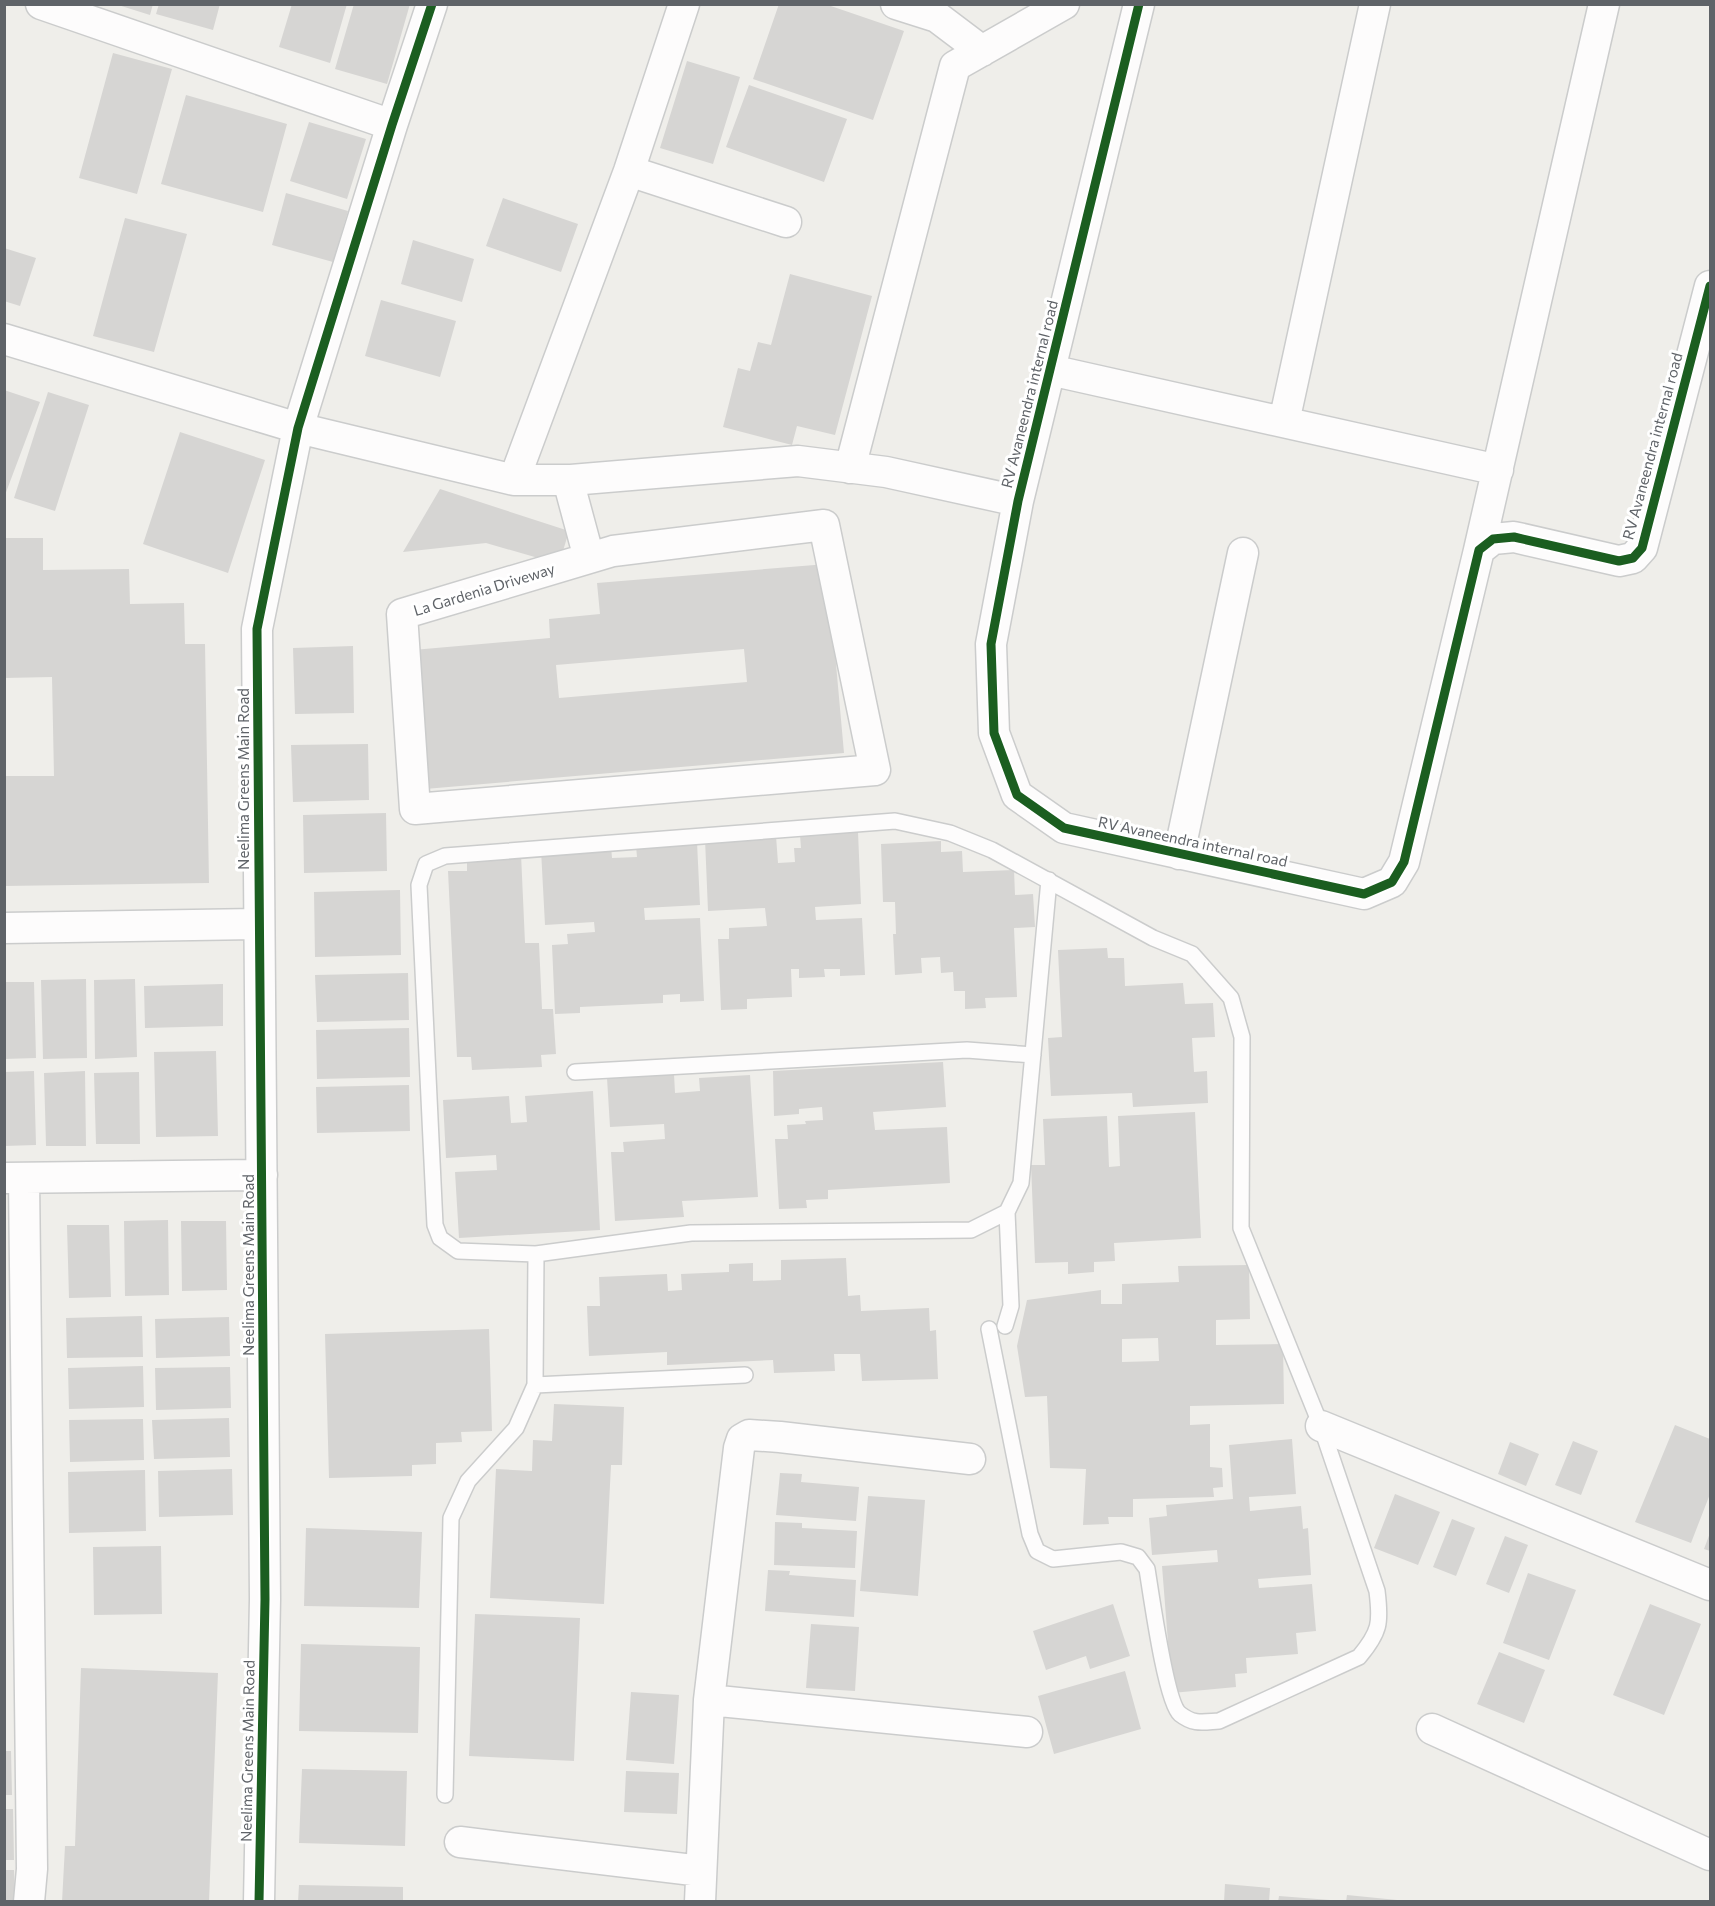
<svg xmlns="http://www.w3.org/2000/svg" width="1715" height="1906" viewBox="0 0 1715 1906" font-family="Commissioner,sans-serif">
<rect width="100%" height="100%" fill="#efeeea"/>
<path fill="#d6d5d3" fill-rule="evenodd" d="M115,4H153L150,15Z
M159,4H220L213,30L156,14Z
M292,4H347L330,63L279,47Z
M354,4H410L387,84L335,69Z
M779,4H825L904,31L873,120L753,79Z
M113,53L172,69L137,194L79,178Z
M687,61L740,77L713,164L660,148Z
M749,85L847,119L824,182L726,147Z
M186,95L287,124L263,212L161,184Z
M309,122L366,139L347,199L290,181Z
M286,193L348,211L333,262L272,245Z
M503,198L578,224L561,272L486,246Z
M125,218L187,234L154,352L93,336Z
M413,240L474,259L462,302L401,284Z
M4,248L36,258L20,306L4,301Z
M790,274L872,296L835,435L797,426L792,445L723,427L738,368L750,371L758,342L771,345Z
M381,300L456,321L440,377L365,356Z
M4,390L40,402L5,495H4Z
M48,392L89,405L55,511L14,498Z
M180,432L265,460L228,573L143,544Z
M440,489L569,531L559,564L486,543L403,552Z
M4,538H43V570L129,569L130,604L184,603L185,644H205L209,883L4,886V776H54L52,677L4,678Z
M827,564L844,753L425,789L413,650L550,638L549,619L600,614L597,583ZM744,649L747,682L559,698L556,665Z
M353,646L354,713L295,714L293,648Z
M368,744L369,800L293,802L291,745Z
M386,813L387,871L304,873L303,815Z
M858,832L861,904L815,907L816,920L862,918L865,975L840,976V969H824L825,977L799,978V969H791L792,997L747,999V1009L721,1010L718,939H729V928L767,926L765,908L708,911L705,839L776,836L778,863L795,862L794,848H801L800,835Z
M941,841V852L962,851L963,872L1014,870L1015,895L1033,894L1035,927L1014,928L1017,997L985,998L986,1008L965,1009V991H954L953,972L941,973L940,957L921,958L922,973L895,975L893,934H896L895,902H883L881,844Z
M697,842L700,905L644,908L645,920L700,918L704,1001L680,1002V994L663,995V1003L580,1007V1013L555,1014L552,945L568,944L567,934L595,932L594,922L545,925L541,850L611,846L612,858L637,857L636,846Z
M521,854L525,943H539L542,1009H553L556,1054L541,1055L542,1067L472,1070L471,1057H457L448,871H467V857Z
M400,890L401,955L315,957L314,892Z
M1107,948L1108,958H1124L1125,986L1183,983L1185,1004L1213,1003L1215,1037L1192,1038L1194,1072L1207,1071L1208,1103L1133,1107L1132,1093L1051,1096L1048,1038L1062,1037L1058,950Z
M408,973L409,1020L317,1022L315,975Z
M86,979L87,1058L43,1059L41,980Z
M135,979L137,1057L95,1059L94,980Z
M4,982H34L36,1058L4,1059Z
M223,984V1026L145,1028L144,986Z
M409,1028L410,1077L317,1079L316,1030Z
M216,1051L218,1136L156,1137L154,1052Z
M943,1062L946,1107L873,1112L875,1130L947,1127L950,1183L828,1190V1199L806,1200L807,1208L779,1209L775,1139H788L787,1125L806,1124L805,1121L823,1120L822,1107L799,1109V1114L774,1116L773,1071Z
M34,1071L36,1145L4,1146V1072Z
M85,1071L86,1146H46L44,1073Z
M139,1072L140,1144H96L94,1073Z
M674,1074L675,1093L700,1091L699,1078L750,1075L758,1197L682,1201L684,1217L615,1221L611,1152H624L623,1142L665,1139L664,1124L610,1127L607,1078Z
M409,1085L410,1131L317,1133L316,1087Z
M593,1091L600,1230L459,1238L455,1172L497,1170L496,1155L446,1158L443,1100L509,1096L511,1123L527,1122L525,1096Z
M1195,1112L1201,1238L1114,1243L1115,1261L1094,1262V1272L1068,1274V1262L1035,1263L1031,1165H1045L1043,1119L1107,1116L1109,1167L1120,1166L1118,1116Z
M168,1220L169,1295L125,1296L124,1221Z
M181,1221H226L227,1290L182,1291Z
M67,1225H109L111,1297L69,1298Z
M846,1258L848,1296L860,1295L861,1311L929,1308L930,1331L936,1330L938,1379L862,1381L860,1354H834L835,1371L774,1373L773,1360L667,1365V1352L589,1356L587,1306H600L599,1277L667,1274L668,1291L682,1290L681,1274L729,1272V1264L753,1263V1281L781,1280V1260Z
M1249,1265L1250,1319L1216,1320V1345L1283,1344L1284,1404L1190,1406V1425L1210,1424V1467L1222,1468L1223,1487L1213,1488L1214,1497L1133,1499V1517H1108L1109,1524L1083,1525L1086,1469L1050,1468L1047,1396L1025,1397L1017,1346L1027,1300L1101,1290V1304H1122V1284L1179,1282L1178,1266ZM1158,1338L1159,1361L1122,1362V1339Z
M142,1316L143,1357L67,1358L66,1318Z
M229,1317L230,1356L156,1358L155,1319Z
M489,1329L492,1431L461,1432L462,1442L436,1443V1464L412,1465V1476L329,1478L325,1334Z
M143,1366L144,1407L69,1409L68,1368Z
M230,1367L231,1408L156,1410L155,1368Z
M554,1404L624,1407L622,1465H611L604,1604L490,1598L496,1469L532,1471L533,1440L552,1441Z
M229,1418L230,1457L154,1459L152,1420Z
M143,1419L144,1460L70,1462L69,1420Z
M1675,1425L1710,1439V1494L1691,1543L1635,1522Z
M1292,1439L1296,1494L1249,1497L1250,1511L1301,1506L1303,1529L1308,1528L1311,1575L1258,1579L1259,1588L1312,1584L1316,1631L1296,1633L1298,1654L1246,1658L1247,1673L1235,1674L1236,1687L1172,1693L1162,1566L1218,1562L1217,1550L1152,1555L1149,1518L1167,1516L1166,1505L1233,1499L1229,1445Z
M1573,1441L1598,1451L1581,1495L1555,1485Z
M1510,1442L1539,1454L1526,1486L1498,1474Z
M232,1469L233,1515L159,1517L158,1471Z
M145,1470L146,1531L69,1533L68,1472Z
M780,1473L802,1474L801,1482L859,1487L856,1521L776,1515Z
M1395,1494L1440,1512L1418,1565L1374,1548Z
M868,1496L925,1500L918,1596L860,1591Z
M1452,1519L1475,1528L1456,1576L1433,1567Z
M775,1522L802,1523V1528L857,1531L855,1568L774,1565Z
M306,1528L422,1532L419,1608L304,1606Z
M1710,1533V1551L1704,1549Z
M1505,1536L1528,1545L1509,1593L1486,1584Z
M161,1546L162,1614L94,1615L93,1547Z
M768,1570L790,1571L789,1575L856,1580L854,1617L765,1611Z
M1528,1573L1576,1590L1549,1660L1503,1643Z
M1113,1604L1130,1656L1090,1669L1086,1656L1046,1670L1033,1631Z
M1650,1604L1701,1624L1664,1715L1613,1695Z
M475,1614L580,1618L574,1761L469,1756Z
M811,1624L859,1627L855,1691L806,1688Z
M301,1644L420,1647L418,1733L299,1731Z
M1499,1652L1545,1670L1524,1723L1477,1704Z
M81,1668L218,1673L209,1902H62L65,1846H75Z
M1125,1671L1141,1729L1054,1754L1038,1696Z
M631,1692L679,1695L674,1764L626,1760Z
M4,1751H11L12,1795H4Z
M302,1769L407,1771L405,1846L299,1843Z
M626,1771L679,1773L677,1814L624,1812Z
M4,1809H13L14,1860H4Z
M4,1870H14L15,1902H4Z
M1225,1884L1270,1888L1269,1902H1224Z
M299,1885L403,1887V1902H298Z
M1347,1895L1397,1900V1902H1346Z
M1279,1896L1330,1900V1902H1278Z"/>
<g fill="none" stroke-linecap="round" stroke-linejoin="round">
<g stroke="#cbcccc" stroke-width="18">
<path id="service" d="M575,1072L967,1050L1033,1055
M1005,1326L1011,1306L1007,1212
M989,1329L1030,1534L1037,1551L1053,1559L1121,1552L1138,1557L1147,1569C1151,1593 1166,1703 1180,1714C1194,1725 1203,1722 1219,1721L1359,1657C1380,1632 1381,1623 1377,1591L1321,1426L1241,1228L1242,1037L1231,998L1192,954L1153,938L992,850L950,833L895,821L445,856L426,864L419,885L435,1225L440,1238L458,1251L536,1254L691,1233L971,1230L1007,1212L1021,1183L1049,880
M535,1385L745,1375
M445,1795L451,1518L468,1481L516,1428L535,1385L536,1254"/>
</g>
<g stroke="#cbcccc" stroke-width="33">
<path id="minor" d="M41,4L392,125
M896,4L937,17L982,51
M1139,4L1018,501L991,644L994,733L1017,795L1064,828L1364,894L1392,882L1404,862L1479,550L1493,539L1514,537L1619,561L1633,558L1642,548L1710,286
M629,171L786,222
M4,339L298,428L514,480H571L798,461L886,472L1018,501
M1050,370L1498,470
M1284,422L1375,4
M850,468L955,66L1064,4
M514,480L629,171L684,4
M568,480L589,558
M824,525L875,770L415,809L402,614L613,551Z
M1479,550L1604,4
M1179,854L1243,553
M4,928L258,924
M4,1178L262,1175
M24,1178L32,1869L29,1902
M1321,1426L1710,1585
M709,1700L1027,1732
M1432,1729L1710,1855
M460,1842L701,1871
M259,1902L265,1599L257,629L298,428L392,125L432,4
M700,1902L709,1700L739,1448L742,1439L749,1435L780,1437L970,1459"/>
</g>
<use href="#service" stroke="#fdfcfc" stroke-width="15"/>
<use href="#minor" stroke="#fdfcfc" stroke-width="30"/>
<g stroke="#fff" stroke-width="13">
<path id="cycleway" d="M1139,4L1018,501L991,644L994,733L1017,795L1064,828L1364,894L1392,882L1404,862L1479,550L1493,539L1514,537L1619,561L1633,558L1642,548L1710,286
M259,1902L265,1599L257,629L298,428L392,125L432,4"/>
</g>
<use href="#cycleway" stroke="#1b5e20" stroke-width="9"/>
</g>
<g text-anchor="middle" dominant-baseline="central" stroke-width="6" stroke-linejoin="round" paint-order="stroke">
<g font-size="15" fill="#5f6368" stroke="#fff">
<text transform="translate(1029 394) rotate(-76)">RV Avaneendra internal road</text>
<text transform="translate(1652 446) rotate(-75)">RV Avaneendra internal road</text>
<text transform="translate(484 589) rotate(-17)">La Gardenia Driveway</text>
<text transform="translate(243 779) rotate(-90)">Neelima Greens Main Road</text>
<text transform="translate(1193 841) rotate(12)">RV Avaneendra internal road</text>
<text transform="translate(248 1265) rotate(-90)">Neelima Greens Main Road</text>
<text transform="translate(247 1751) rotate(-89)">Neelima Greens Main Road</text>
</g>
</g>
<rect width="1715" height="1906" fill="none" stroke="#5f6368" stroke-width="12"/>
</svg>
